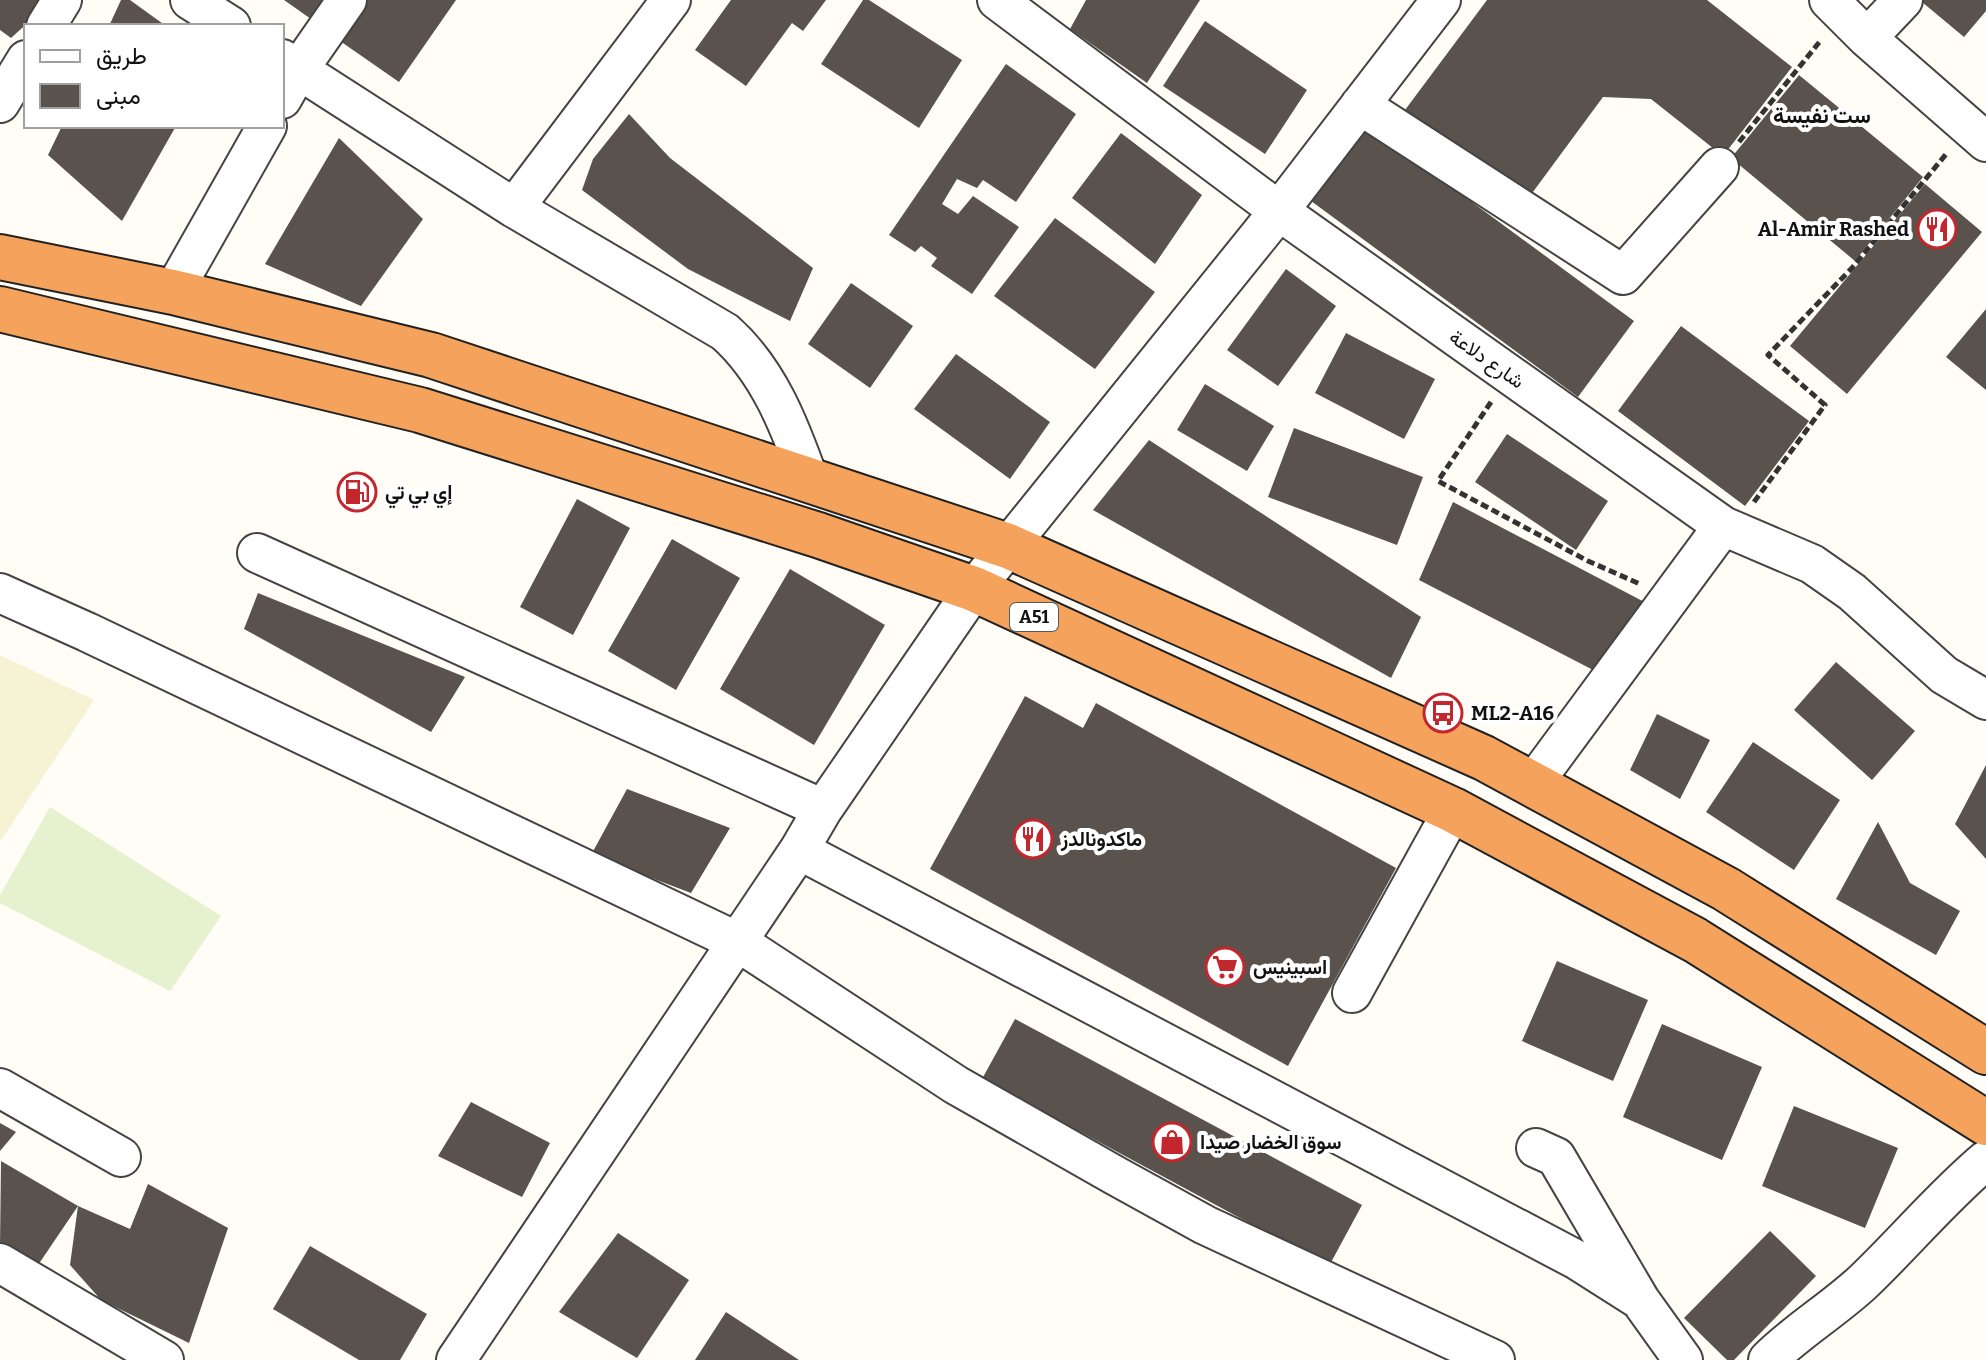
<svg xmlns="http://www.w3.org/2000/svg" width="1986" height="1360" viewBox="0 0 1986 1360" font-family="Bitter,Vazirmatn,serif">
<rect width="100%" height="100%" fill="#fffdf5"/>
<path fill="#f6f3d4" d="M0,655L94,700L0,842Z"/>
<path fill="#e6f2cf" d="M50,807L221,916L170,991L0,903V895Z"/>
<path fill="#5a524d" d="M0,0H53L11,38L0,30Z
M121,0H130L166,26H109Z
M284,0H325L311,19Z
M368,0H456L399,82L340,41Z
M731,0H826L803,31L792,23L746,86L695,50Z
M863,0H869L962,60L919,128L821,64Z
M1086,0H1200L1147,83L1070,29Z
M1487,0H1707L1792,67L1723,156L1651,99L1603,97L1527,200L1405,110Z
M1923,0H1986V11L1964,37L1922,2Z
M1205,21L1307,90L1265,154L1163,86Z
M1006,64L1076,114L1016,202L983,180L977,188L957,179L942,204L958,214L973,196L1019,227L972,294L931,266L937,258L921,246L915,252L889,235Z
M1799,75L1923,177L1855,261L1731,158Z
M629,114L670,158L813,268L790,321L688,269L582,190L593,159Z
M1367,125L1634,321L1578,397L1311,201Z
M62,126H176L122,221L48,155Z
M1121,133L1202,195L1155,264L1072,198Z
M339,138L423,219L361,306L265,264Z
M1925,184L1982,232L1847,394L1790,346Z
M1055,218L1155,292L1095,369L994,296Z
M1286,269L1336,306L1278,386L1227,350Z
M851,283L913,326L870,388L808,344Z
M1986,309V390L1946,357Z
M1681,326L1809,421L1745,506L1618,411Z
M1346,333L1435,379L1404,439L1315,393Z
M956,354L1050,422L1010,479L914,409Z
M1205,384L1274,426L1247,471L1177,430Z
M1294,428L1423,477L1397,545L1268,497Z
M1507,434L1608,501L1576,550L1475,482Z
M1149,440L1421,617L1391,678L1093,510Z
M577,499L630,528L573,635L520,607Z
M1453,502L1652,606L1597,672L1419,580Z
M672,539L740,578L676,690L608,651Z
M790,569L885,625L814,745L720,689Z
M258,593L465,677L431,732L244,629Z
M1836,662L1915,731L1872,780L1794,710Z
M1025,696L1083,728L1096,703L1396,868L1288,1066L930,869Z
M1657,714L1710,740L1680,799L1630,770Z
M1753,742L1840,800L1794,870L1706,812Z
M1986,765V859L1955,824Z
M627,789L730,828L691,893L591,855Z
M1878,822L1910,883L1960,911L1936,955L1836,899Z
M1557,961L1648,1000L1613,1081L1522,1041Z
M1015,1019L1362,1205L1329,1266L982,1079Z
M1662,1024L1762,1067L1722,1160L1623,1117Z
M471,1102L550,1143L522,1197L438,1156Z
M1794,1106L1898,1148L1865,1228L1762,1186Z
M0,1123L16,1132L0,1151Z
M1,1161L78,1206L130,1229L148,1184L228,1228L189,1343L101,1300L70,1265L78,1206L36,1268L0,1245Z
M1770,1231L1816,1276L1734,1360H1727L1684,1318Z
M618,1233L689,1280L637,1358L559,1312Z
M310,1246L427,1314L400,1360H359L273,1309Z
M726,1312L799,1360H695Z"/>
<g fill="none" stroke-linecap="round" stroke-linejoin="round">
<g stroke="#444" stroke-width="42">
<path id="minor" d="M190,0L231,26
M997,0L1279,211L1723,526L1812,564L1852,592L1944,675L1986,700
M1829,0L1867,38L1986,142
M46,26L62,0
M1867,38L1903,0
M282,59L514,208L725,332C769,371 790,427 809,480
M282,99L299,69L347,0
M0,103L26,60
M1360,105L1623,275L1719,167
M514,208L671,0
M173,292L267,126
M257,553L823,809
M0,593L87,632L738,942L956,1085L1116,1176L1205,1225L1495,1360
M1532,785L1723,526
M799,850L1577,1260L1640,1300
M1352,993L1453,810
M0,1088L121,1157
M1536,1148L1556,1157L1640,1300L1683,1360
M0,1263L164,1360
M456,1360L799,850L823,809L974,589L1279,211L1441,0
M1768,1360C1797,1331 1833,1310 1863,1282C1905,1242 1942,1197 1986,1160"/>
</g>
<g stroke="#222" stroke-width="48">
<path id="highway" d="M0,257L173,292L431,355L1008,546L1484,758L1726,889L1986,1052
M0,309L420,410L818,535L974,589L1453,810L1695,940L1986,1123"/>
</g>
<path stroke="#333" stroke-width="5" stroke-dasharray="8 4" stroke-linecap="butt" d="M1739,142L1821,40
M1491,402L1438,481L1588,561L1640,584
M1754,502L1825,405L1768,355L1852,268L1947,153"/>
<use href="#minor" stroke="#fff" stroke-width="38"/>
<use href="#highway" stroke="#f5a25d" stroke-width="44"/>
</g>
<defs>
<g id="restaurant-ring" transform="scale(2)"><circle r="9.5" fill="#fff" stroke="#c4262e" stroke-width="1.5"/><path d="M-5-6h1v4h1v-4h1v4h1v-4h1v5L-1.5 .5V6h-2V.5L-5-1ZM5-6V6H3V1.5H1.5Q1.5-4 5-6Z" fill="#c4262e"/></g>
<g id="fuel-ring" transform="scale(2)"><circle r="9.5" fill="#fff" stroke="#c4262e" stroke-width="1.5"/><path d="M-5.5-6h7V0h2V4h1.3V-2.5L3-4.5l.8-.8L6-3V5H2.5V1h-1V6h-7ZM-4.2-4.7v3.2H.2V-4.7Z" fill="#c4262e"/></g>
<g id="bus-ring" transform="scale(2)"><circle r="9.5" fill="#fff" stroke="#c4262e" stroke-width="1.5"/><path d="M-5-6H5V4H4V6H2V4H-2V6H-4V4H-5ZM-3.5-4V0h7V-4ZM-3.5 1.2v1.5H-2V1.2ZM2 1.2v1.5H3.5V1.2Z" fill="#c4262e"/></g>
<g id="supermarket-ring" transform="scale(2)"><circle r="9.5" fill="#fff" stroke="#c4262e" stroke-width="1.5"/><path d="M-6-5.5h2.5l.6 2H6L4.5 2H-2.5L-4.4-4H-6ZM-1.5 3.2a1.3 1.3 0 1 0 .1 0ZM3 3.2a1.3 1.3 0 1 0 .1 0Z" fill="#c4262e"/></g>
<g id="shop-ring" transform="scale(2)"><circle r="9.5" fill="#fff" stroke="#c4262e" stroke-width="1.5"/><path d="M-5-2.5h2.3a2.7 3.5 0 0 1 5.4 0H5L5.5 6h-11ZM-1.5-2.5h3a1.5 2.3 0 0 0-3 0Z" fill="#c4262e"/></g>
</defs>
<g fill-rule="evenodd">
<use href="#restaurant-ring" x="1937" y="229"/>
<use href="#fuel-ring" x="357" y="492"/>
<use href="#bus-ring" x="1443" y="713"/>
<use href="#restaurant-ring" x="1033" y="839"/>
<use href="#supermarket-ring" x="1225" y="967"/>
<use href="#shop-ring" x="1172" y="1142"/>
</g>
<g text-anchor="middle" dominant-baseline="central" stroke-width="8" stroke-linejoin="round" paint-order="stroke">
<rect fill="#fff" stroke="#585858" stroke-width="2" x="1010" y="603" width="48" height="28" rx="6"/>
<g font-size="18" font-weight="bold" fill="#111">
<text x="1034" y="617">A51</text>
</g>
<g font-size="20" font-weight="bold" fill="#111" stroke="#fff" text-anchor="start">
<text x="1909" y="229" text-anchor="end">Al-Amir Rashed</text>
<text x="385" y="492">إي بي تي</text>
<text x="1471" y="713">ML2-A16</text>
<text x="1061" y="839">ماكدونالدز</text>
<text x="1253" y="967">اسبينيس</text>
<text x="1200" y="1142">سوق الخضار صيدا</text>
</g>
<g font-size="20" fill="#111" stroke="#fff">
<text transform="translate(1487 359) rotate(35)">شارع دلاعة</text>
</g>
<g font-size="22" font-weight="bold" fill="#111" stroke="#fff">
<text x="1822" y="115">ست نفيسة</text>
</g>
</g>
<rect x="24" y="24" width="260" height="104" fill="#ffffff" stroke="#a0a0a0" stroke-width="2"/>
<rect x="40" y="50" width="40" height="12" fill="#ffffff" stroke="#a0a0a0" stroke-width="2"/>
<text x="96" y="64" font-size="24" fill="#111111">طريق</text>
<rect x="40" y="84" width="40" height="24" fill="#5a524d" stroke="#a0a0a0" stroke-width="2"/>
<text x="96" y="104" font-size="24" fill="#111111">مبنى</text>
</svg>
